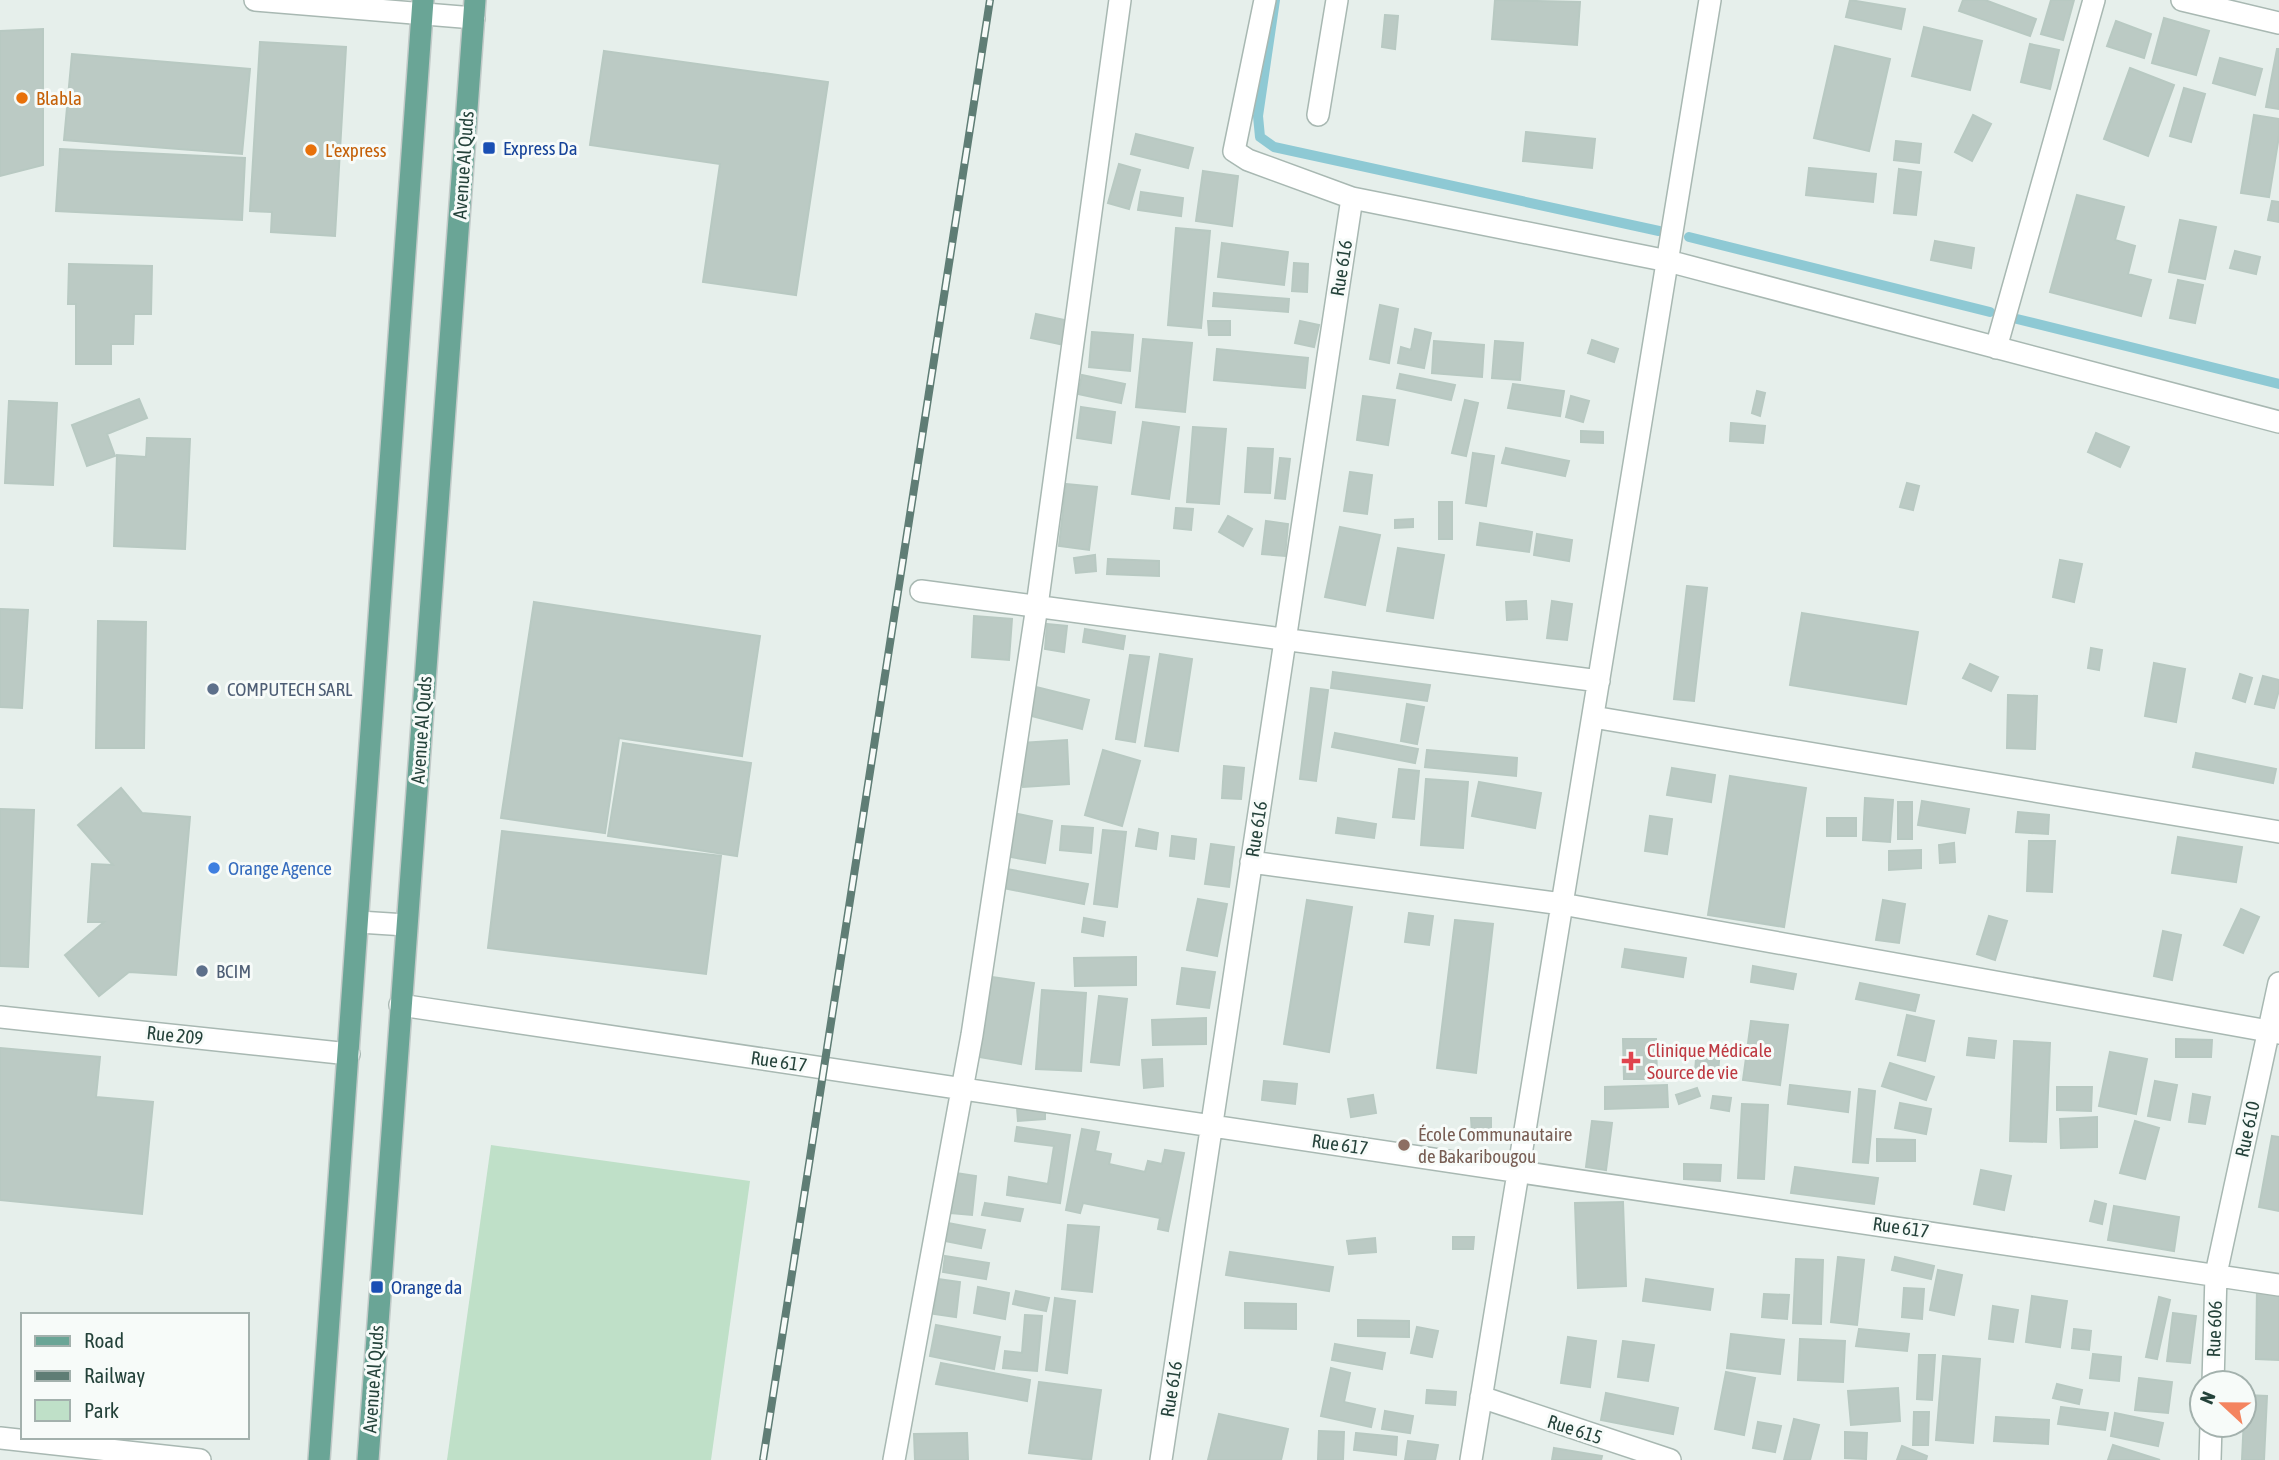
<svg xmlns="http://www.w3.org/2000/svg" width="2279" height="1460" viewBox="0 0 2279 1460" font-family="'Asap Condensed',sans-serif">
<rect width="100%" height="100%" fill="#e6efeb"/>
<path fill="#bfe0c8" d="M491,1145L750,1181L711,1460H447Z"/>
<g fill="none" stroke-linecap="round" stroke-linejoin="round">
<path stroke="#8ec9d4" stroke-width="10" d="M1275,0L1258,116L1260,137L1274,147L1659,231
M1689,237L1990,312
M2017,319L2279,384"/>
</g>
<path fill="#bbcac4" stroke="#b8c9c2" stroke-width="2" d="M1495,0L1580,2L1577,45L1492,39Z
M1850,0L1905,9L1901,29L1846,17Z
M1963,0H1985L2036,19L2030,36L1959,11Z
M2051,0H2074L2063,40L2041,34Z
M1385,15L1398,16L1395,49L1382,47Z
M2164,18L2209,31L2196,75L2152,63Z
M2116,21L2151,34L2144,58L2107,46Z
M1924,27L1982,41L1970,90L1912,76Z
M43,29V165L0,176V31Z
M260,42L346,47L335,236L271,232L272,212L250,211Z
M2030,44L2059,50L2050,89L2021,82Z
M1835,46L1890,59L1869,151L1814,138Z
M2277,49H2279V109L2266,107Z
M604,51L828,82L796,295L703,282L720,164L590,145Z
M72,54L250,69L242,154L64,140Z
M2220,58L2262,69L2255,95L2213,83Z
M2130,68L2174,85L2148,156L2104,139Z
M2184,88L2205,94L2191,142L2170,136Z
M1973,115L1991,124L1972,161L1955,152Z
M2254,115L2279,119V136L2269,197L2241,193Z
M1526,132L1595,139L1592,168L1523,161Z
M1136,134L1193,148L1188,168L1131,154Z
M1896,141L1921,144L1919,163L1894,160Z
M60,149L245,158L242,220L56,211Z
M1119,164L1140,170L1129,209L1108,203Z
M1809,168L1876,174L1873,202L1806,195Z
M1899,169L1921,172L1916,215L1894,213Z
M1203,171L1238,176L1232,226L1196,221Z
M1141,192L1183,198L1181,216L1138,210Z
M2077,195L2124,207L2115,240L2135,246L2128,274L2151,280L2141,316L2050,292Z
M2272,201L2279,202V222L2268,220Z
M2180,220L2216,227L2205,279L2169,272Z
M1176,228L1210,231L1201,328L1168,325Z
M1935,241L1974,248L1971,268L1931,260Z
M1222,243L1288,252L1284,285L1218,277Z
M2235,251L2260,257L2256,274L2230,268Z
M1294,263L1308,264L1307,292L1292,291Z
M69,264L152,266L151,314H134L133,344H111V364H76V304H68Z
M2178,280L2203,285L2195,323L2170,318Z
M1214,293L1289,299L1288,312L1213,306Z
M1380,305L1398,309L1389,363L1370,359Z
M1036,314L1074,322L1069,346L1031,338Z
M1208,321H1230V335H1209Z
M1300,321L1319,325L1314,347L1295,343Z
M1415,329L1431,333L1424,368L1398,363L1401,347L1411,350Z
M1092,332L1133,335L1130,371L1089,367Z
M1143,339L1192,343L1185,412L1136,407Z
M1592,340L1618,349L1614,362L1588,353Z
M1434,341L1484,345L1482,377L1432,373Z
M1495,341L1523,343L1520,380L1492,378Z
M1217,349L1308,358L1305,388L1214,380Z
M1400,374L1455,385L1451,400L1397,388Z
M1082,375L1125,384L1121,403L1078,394Z
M1513,384L1564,391L1560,416L1508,408Z
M1757,391L1765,393L1760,416L1752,413Z
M1363,396L1395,400L1388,445L1357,440Z
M1571,396L1589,401L1583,422L1566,417Z
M139,399L147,418L107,434L115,456L87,466L72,425Z
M1465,400L1478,403L1466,456L1452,453Z
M9,401L57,403L53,485L5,483Z
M1081,407L1115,412L1111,443L1077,438Z
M1143,422L1179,427L1169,499L1132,494Z
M1731,423L1765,426L1763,443L1730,441Z
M1193,427L1226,429L1219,504L1187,502Z
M1581,431L1603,432V443L1581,442Z
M2096,433L2129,447L2120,467L2088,452Z
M147,438L190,439L185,549L114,546L117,455L146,457Z
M1248,448L1273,449L1270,493L1245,492Z
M1506,448L1569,461L1565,476L1502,463Z
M1473,453L1494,456L1486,506L1466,503Z
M1280,458L1290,459L1285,499L1275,498Z
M1350,472L1372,475L1367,514L1344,511Z
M1907,483L1919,486L1913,510L1900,507Z
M1066,484L1097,487L1089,550L1059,546Z
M1439,502H1452V539H1439Z
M1176,508L1193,509L1191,530L1174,528Z
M1228,516L1252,529L1243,546L1219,532Z
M1413,519V527L1395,528V520Z
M1266,521L1288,524L1285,556L1262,554Z
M1480,523L1532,532L1529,552L1477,545Z
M1340,527L1380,535L1365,605L1325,597Z
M1537,534L1572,540L1569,561L1534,555Z
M1398,548L1444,555L1433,618L1387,611Z
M1095,555L1096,571L1076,573L1074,558Z
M1108,559L1159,561V576L1107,574Z
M2060,560L2082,564L2074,602L2053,597Z
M1687,586L1707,588L1694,701L1674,699Z
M1526,601L1527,619L1507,620L1506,602Z
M1552,601L1572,604L1567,640L1547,638Z
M534,602L760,636L742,756L619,738L605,833L501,818Z
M0,609L28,610L22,708L0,707Z
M1802,613L1918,632L1906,704L1790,685Z
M974,616L1012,619L1009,660L972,657Z
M98,621L146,622L144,748H96Z
M1047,624L1067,626L1064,652L1045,649Z
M1085,629L1125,636L1123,649L1083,642Z
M2091,648L2102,650L2099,670L2088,668Z
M1160,654L1192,659L1178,751L1145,746Z
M1130,655L1149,657L1135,742L1116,739Z
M2154,663L2185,669L2176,722L2145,716Z
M1970,664L1998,677L1991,691L1963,678Z
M1333,672L1430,685L1427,701L1331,688Z
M2240,674L2252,678L2245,702L2233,698Z
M2263,676L2279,680V690L2274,708L2255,704Z
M1036,687L1089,700L1082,729L1028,715Z
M1311,688L1328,690L1316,781L1300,779Z
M2008,695L2037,696L2035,749L2007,748Z
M1407,704L1424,707L1417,744L1401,741Z
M1335,733L1418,749L1415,763L1332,747Z
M1067,740L1069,784L1023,787L1021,743Z
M623,743L751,763L737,856L608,836Z
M1103,750L1140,761L1122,826L1085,815Z
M1427,750L1517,758L1516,776L1425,767Z
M2196,753L2276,769L2273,783L2193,767Z
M1224,766L1244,768L1241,799L1222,798Z
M1672,768L1715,775L1711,802L1667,795Z
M1399,769L1419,771L1414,819L1393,817Z
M1730,776L1806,788L1784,927L1708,915Z
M1426,779L1468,782L1463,848L1421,845Z
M1479,782L1541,793L1535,828L1472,816Z
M121,788L142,813L190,817L176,975L129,972L99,996L65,955L104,922H88L92,864L113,865L78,825Z
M1865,798L1893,800L1890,842L1863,840Z
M1922,801L1969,809L1965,833L1918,825Z
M1898,802H1912V839H1898Z
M0,809L34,810L28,967L0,966Z
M2018,812L2049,815L2048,834L2016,832Z
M1013,813L1052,821L1045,863L1005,856Z
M1650,816L1672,819L1667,854L1645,851Z
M1338,818L1376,824L1374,838L1336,833Z
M1827,818H1856V836H1827Z
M1062,826L1093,828L1091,853L1060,850Z
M1139,829L1158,833L1156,849L1136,846Z
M1103,830L1126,832L1117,907L1094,904Z
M502,831L721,856L706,974L488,948Z
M1172,836L1196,839L1194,859L1170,856Z
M2178,837L2242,847L2236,882L2172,873Z
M2029,841H2055L2052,892L2027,891Z
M1954,843L1955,862L1940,863L1939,845Z
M1211,844L1234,847L1229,887L1205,884Z
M1921,850V868L1889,870V851Z
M1007,869L1088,884L1084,904L1003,888Z
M1198,899L1227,904L1217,956L1187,950Z
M1307,900L1352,907L1329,1052L1284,1044Z
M1883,900L1905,904L1899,943L1876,940Z
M2241,909L2259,917L2243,953L2224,945Z
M1409,913L1433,916L1429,945L1405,942Z
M1989,916L2007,921L1995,960L1977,954Z
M1084,918L1105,922L1103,936L1082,932Z
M1455,920L1493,924L1476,1073L1437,1068Z
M2163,931L2181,935L2172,980L2154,976Z
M1625,949L1686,958L1683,977L1622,967Z
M1136,957V985L1075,986L1074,958Z
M1753,966L1796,974L1793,989L1751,982Z
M1182,968L1215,972L1209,1008L1177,1004Z
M992,977L1034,983L1021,1064L979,1057Z
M1860,983L1919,995L1915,1011L1856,999Z
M1042,990L1086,993L1081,1071L1036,1069Z
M1099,996L1127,999L1119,1065L1091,1062Z
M1907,1015L1934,1021L1925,1061L1898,1055Z
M1206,1018V1044L1153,1045L1152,1020Z
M1751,1021L1788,1025L1780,1085L1743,1080Z
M1969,1038L1996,1041L1994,1058L1967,1055Z
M1623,1039H1656L1657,1079H1624Z
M2176,1039L2212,1040L2211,1057H2176Z
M2014,1041L2050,1043L2046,1142L2010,1141Z
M0,1048L100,1057L96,1097L153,1102L142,1214L0,1200Z
M1697,1048L1720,1050L1718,1073L1695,1071Z
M2110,1052L2147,1059L2136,1114L2099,1106Z
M1162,1059L1163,1086L1144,1088L1142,1060Z
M1890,1063L1934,1077L1926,1100L1882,1086Z
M1264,1081L1297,1084L1295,1104L1262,1100Z
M2155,1081L2177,1085L2170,1120L2148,1116Z
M1667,1085L1668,1107L1605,1109V1087Z
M1790,1085L1850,1092L1848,1112L1788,1104Z
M2057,1087H2092L2091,1111L2057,1110Z
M1697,1088L1700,1096L1679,1104L1676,1095Z
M1859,1089L1875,1091L1868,1163L1853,1162Z
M2193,1094L2210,1097L2205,1124L2189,1122Z
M1373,1095L1376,1113L1351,1117L1348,1099Z
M1713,1096L1731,1098L1729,1111L1711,1108Z
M1900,1103L1931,1109L1926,1134L1895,1128Z
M1742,1104L1768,1105L1764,1179L1738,1178Z
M1017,1108H1045V1119L1018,1121Z
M2097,1117V1147L2061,1148L2060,1119Z
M1471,1118H1491V1132L1472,1133Z
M1592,1121L1612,1123L1606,1170L1586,1167Z
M2135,1121L2159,1128L2145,1179L2120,1173Z
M1017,1127L1070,1135L1060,1203L1007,1195L1009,1177L1048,1184L1054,1146L1015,1141Z
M1082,1129L1099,1132L1095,1151L1111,1154L1109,1164L1145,1172L1148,1161L1162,1164L1165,1150L1184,1153L1168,1231L1158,1229L1160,1218L1083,1203L1080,1213L1066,1210Z
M2272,1136L2279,1137V1211L2259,1207Z
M1877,1139L1915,1140V1161H1877Z
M1684,1164L1721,1165L1720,1181L1684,1179Z
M1795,1167L1878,1178L1874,1204L1791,1193Z
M1981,1170L2011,1176L2004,1210L1974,1204Z
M956,1173L976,1176L972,1215L951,1213Z
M2095,1201L2106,1204L2102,1224L2090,1221Z
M1623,1202L1626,1286L1578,1288L1575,1203Z
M985,1203L1023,1209L1020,1221L982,1215Z
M2114,1206L2179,1217L2174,1251L2108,1240Z
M948,1223L985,1230L981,1248L945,1241Z
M1068,1225L1099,1227L1092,1292L1062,1289Z
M1453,1237H1474L1473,1249H1453Z
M1375,1238L1376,1252L1349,1254L1347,1241Z
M1230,1252L1333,1267L1329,1291L1226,1275Z
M945,1256L989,1263L986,1279L943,1272Z
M1838,1257L1864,1260L1857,1325L1831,1322Z
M1895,1257L1934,1266L1931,1279L1892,1270Z
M1796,1259L1823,1260L1821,1324L1793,1323Z
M1938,1270L1962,1275L1954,1315L1930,1310Z
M938,1279L960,1282L956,1317L934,1314Z
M1646,1279L1713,1289L1710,1310L1643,1301Z
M978,1287L1009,1293L1005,1319L974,1313Z
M2257,1287L2279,1288V1360L2256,1359Z
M1904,1288L1924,1289L1922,1319L1902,1317Z
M1016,1291L1049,1298L1046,1311L1013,1304Z
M1764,1294L1789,1295L1787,1319L1762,1317Z
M2032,1296L2067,1301L2060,1347L2026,1342Z
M2159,1297L2170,1300L2157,1359L2146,1357Z
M1055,1298L1075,1301L1067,1373L1046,1370Z
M1245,1303L1296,1304V1329L1245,1328Z
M1993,1306L2018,1310L2013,1342L1989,1339Z
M2173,1313L2196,1316L2190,1363L2167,1361Z
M1025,1315L1042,1316L1037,1371L1003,1368L1005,1351L1022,1353Z
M1358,1320L1409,1321V1337L1358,1336Z
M936,1325L1000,1337L994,1369L930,1356Z
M1417,1327L1438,1331L1432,1357L1411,1353Z
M1859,1329L1909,1334L1907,1351L1856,1346Z
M2074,1329L2091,1331L2089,1350L2072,1348Z
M1731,1334L1784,1340L1780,1374L1727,1368Z
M1568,1337L1596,1341L1590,1387L1561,1383Z
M1800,1339L1845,1341L1843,1382L1798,1380Z
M1623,1341L1654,1345L1648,1381L1618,1377Z
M1335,1344L1385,1353L1382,1369L1332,1360Z
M2093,1354L2121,1357L2119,1381L2090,1378Z
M1919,1355H1935L1932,1400L1917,1399Z
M1943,1356L1980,1359L1973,1443L1936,1440Z
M941,1363L1030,1380L1027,1401L936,1384Z
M1331,1368L1350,1373L1344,1402L1375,1409L1371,1427L1321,1416Z
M1726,1372L1755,1378L1744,1435L1715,1429Z
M2139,1378L2172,1382L2168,1413L2135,1410Z
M1039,1382L1101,1390L1091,1460L1029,1453Z
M2057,1384L2082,1390L2079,1404L2053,1398Z
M1898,1388L1900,1421L1851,1425L1848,1391Z
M1427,1390L1456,1392L1455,1405L1426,1403Z
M1606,1393L1678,1408L1673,1434L1601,1420Z
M2245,1395L2267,1396L2264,1460H2242Z
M2061,1407L2108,1413L2105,1430L2058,1424Z
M1385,1411L1413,1416L1410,1433L1382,1429Z
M1914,1412H1929L1928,1445H1913Z
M2115,1413L2163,1423L2158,1446L2111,1436Z
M1219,1414L1288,1429L1281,1460H1208Z
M1996,1417L2049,1420L2048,1444L1994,1441Z
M1794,1419L1819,1425L1810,1460H1784Z
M1758,1422L1781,1426L1775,1452L1753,1448Z
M1319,1431L1344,1432L1343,1460H1318Z
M1845,1432L1867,1433L1866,1459L1845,1458Z
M967,1433L968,1460H915L914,1434Z
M1356,1433L1397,1437L1396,1455L1354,1450Z
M1408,1441L1438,1445L1435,1460H1405Z
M2113,1445L2160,1460H2108Z
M1902,1446L1927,1456L1926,1460H1897Z
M1554,1448L1602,1456L1601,1460H1552Z"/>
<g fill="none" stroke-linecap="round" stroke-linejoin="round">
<g stroke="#a8b8b2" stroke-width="24">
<path id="minor" d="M1265,0L1234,151L1248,160L1352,198L1668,261L2279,422
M2182,0L2279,23
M1318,115L1337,0
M1996,348L2094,0
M921,591L1599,681
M1593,717L2279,832
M1251,862L1562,904L2279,1033
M359,922L406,925
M400,1005L2279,1285
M0,1017L349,1054
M2213,1383L2216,1274L2279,983
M1481,1397L1670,1460
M0,1438L200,1460
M894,1460L972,1035L1037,606L1120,0
M1161,1460L1352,198
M1471,1460L1710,0
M2210,1460L2211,1425"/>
</g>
<g stroke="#a8b8b2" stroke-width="24">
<path id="tertiary" d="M255,0L474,18"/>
</g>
<g stroke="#c2cac8" stroke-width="24">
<path id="primary" d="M319,1460L423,0
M368,1460L475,0"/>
</g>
<use href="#minor" stroke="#fff" stroke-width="21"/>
<use href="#tertiary" stroke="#fff" stroke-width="21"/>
<use href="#primary" stroke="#6aa596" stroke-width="21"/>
<g stroke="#5f7d75" stroke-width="8">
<path id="rail" d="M763,1460L990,0"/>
</g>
<use href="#rail" stroke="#f7fbf9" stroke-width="5" stroke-dasharray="16" stroke-linecap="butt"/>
</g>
<g fill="#e8710a" stroke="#f7fbf9" stroke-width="2.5">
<circle cx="22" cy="98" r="7"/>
<circle cx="311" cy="150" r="7"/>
</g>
<g fill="#1a4fb4" stroke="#f7fbf9" stroke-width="2.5">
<rect x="482" y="141" width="14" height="14" rx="3.5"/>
<rect x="370" y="1280" width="14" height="14" rx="3.5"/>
</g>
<g fill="#5c6f8a" stroke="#f7fbf9" stroke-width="2.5">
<circle cx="213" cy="689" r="7"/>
<circle cx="202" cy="971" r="7"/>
</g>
<circle fill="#3f7fe0" stroke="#f7fbf9" stroke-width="2.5" cx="214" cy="868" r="7"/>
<path fill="#e0444e" stroke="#f7fbf9" stroke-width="2.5" d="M1627.5 1050.5h7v7h7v7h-7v7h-7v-7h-7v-7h7z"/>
<circle fill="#8d6e63" stroke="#f7fbf9" stroke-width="2.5" cx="1404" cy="1145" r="7"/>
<g text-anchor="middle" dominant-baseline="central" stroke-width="6" stroke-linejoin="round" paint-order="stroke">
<g font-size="19" fill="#c56008" stroke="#f7fbf9" text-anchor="start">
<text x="36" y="98">Blabla</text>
<text x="325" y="150">L'express</text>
</g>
<g font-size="19" fill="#164399" stroke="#f7fbf9" text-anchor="start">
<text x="503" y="148">Express Da</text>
<text x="391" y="1287">Orange da</text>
</g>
<g font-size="19" fill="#24423a" stroke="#f7fbf9">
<text transform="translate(463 165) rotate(-86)">Avenue Al Quds</text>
<text transform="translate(1341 268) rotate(-81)">Rue 616</text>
<text transform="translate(421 730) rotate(-86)">Avenue Al Quds</text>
<text transform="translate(1256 829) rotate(-81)">Rue 616</text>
<text transform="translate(175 1035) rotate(6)">Rue 209</text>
<text transform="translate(779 1061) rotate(8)">Rue 617</text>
<text transform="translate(2247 1129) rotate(-78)">Rue 610</text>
<text transform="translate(1340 1144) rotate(8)">Rue 617</text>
<text transform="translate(1901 1227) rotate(8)">Rue 617</text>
<text transform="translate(2214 1329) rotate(-88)">Rue 606</text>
<text transform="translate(373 1379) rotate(-86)">Avenue Al Quds</text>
<text transform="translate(1171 1389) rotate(-81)">Rue 616</text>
<text transform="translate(1575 1429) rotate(18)">Rue 615</text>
</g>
<g font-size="19" fill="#4e5e75" stroke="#f7fbf9" text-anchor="start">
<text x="227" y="689">COMPUTECH SARL</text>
<text x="216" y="971">BCIM</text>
</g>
<g font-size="19" fill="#366cbe" stroke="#f7fbf9" text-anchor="start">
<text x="228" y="868">Orange Agence</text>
</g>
<g font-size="19" fill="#be3a42" stroke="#f7fbf9" text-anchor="start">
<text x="1647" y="1050">Clinique Médicale<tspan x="1647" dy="22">Source de vie</tspan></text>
</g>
<g font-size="19" fill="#785e54" stroke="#f7fbf9" text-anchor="start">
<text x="1418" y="1134">École Communautaire<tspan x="1418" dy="22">de Bakaribougou</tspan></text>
</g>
</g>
<rect x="21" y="1313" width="228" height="126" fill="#f7fbf9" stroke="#a3b1ad" stroke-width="2"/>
<rect x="35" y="1336" width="35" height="10" fill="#6aa596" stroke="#a3b1ad" stroke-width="2"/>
<text x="84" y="1348" font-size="21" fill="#24423a">Road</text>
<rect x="35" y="1371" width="35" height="10" fill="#5f7d75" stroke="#a3b1ad" stroke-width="2"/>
<text x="84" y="1383" font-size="21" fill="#24423a">Railway</text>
<rect x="35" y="1400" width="35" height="21" fill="#bfe0c8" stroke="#a3b1ad" stroke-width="2"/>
<text x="84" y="1418" font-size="21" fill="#24423a">Park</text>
<g transform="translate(2223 1404) rotate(292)"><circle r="33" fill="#f7fbf9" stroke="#a3b1ad" stroke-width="2"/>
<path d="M0-5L12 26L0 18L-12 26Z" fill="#f4845f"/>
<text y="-10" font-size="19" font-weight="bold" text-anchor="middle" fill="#24423a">N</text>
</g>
</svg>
